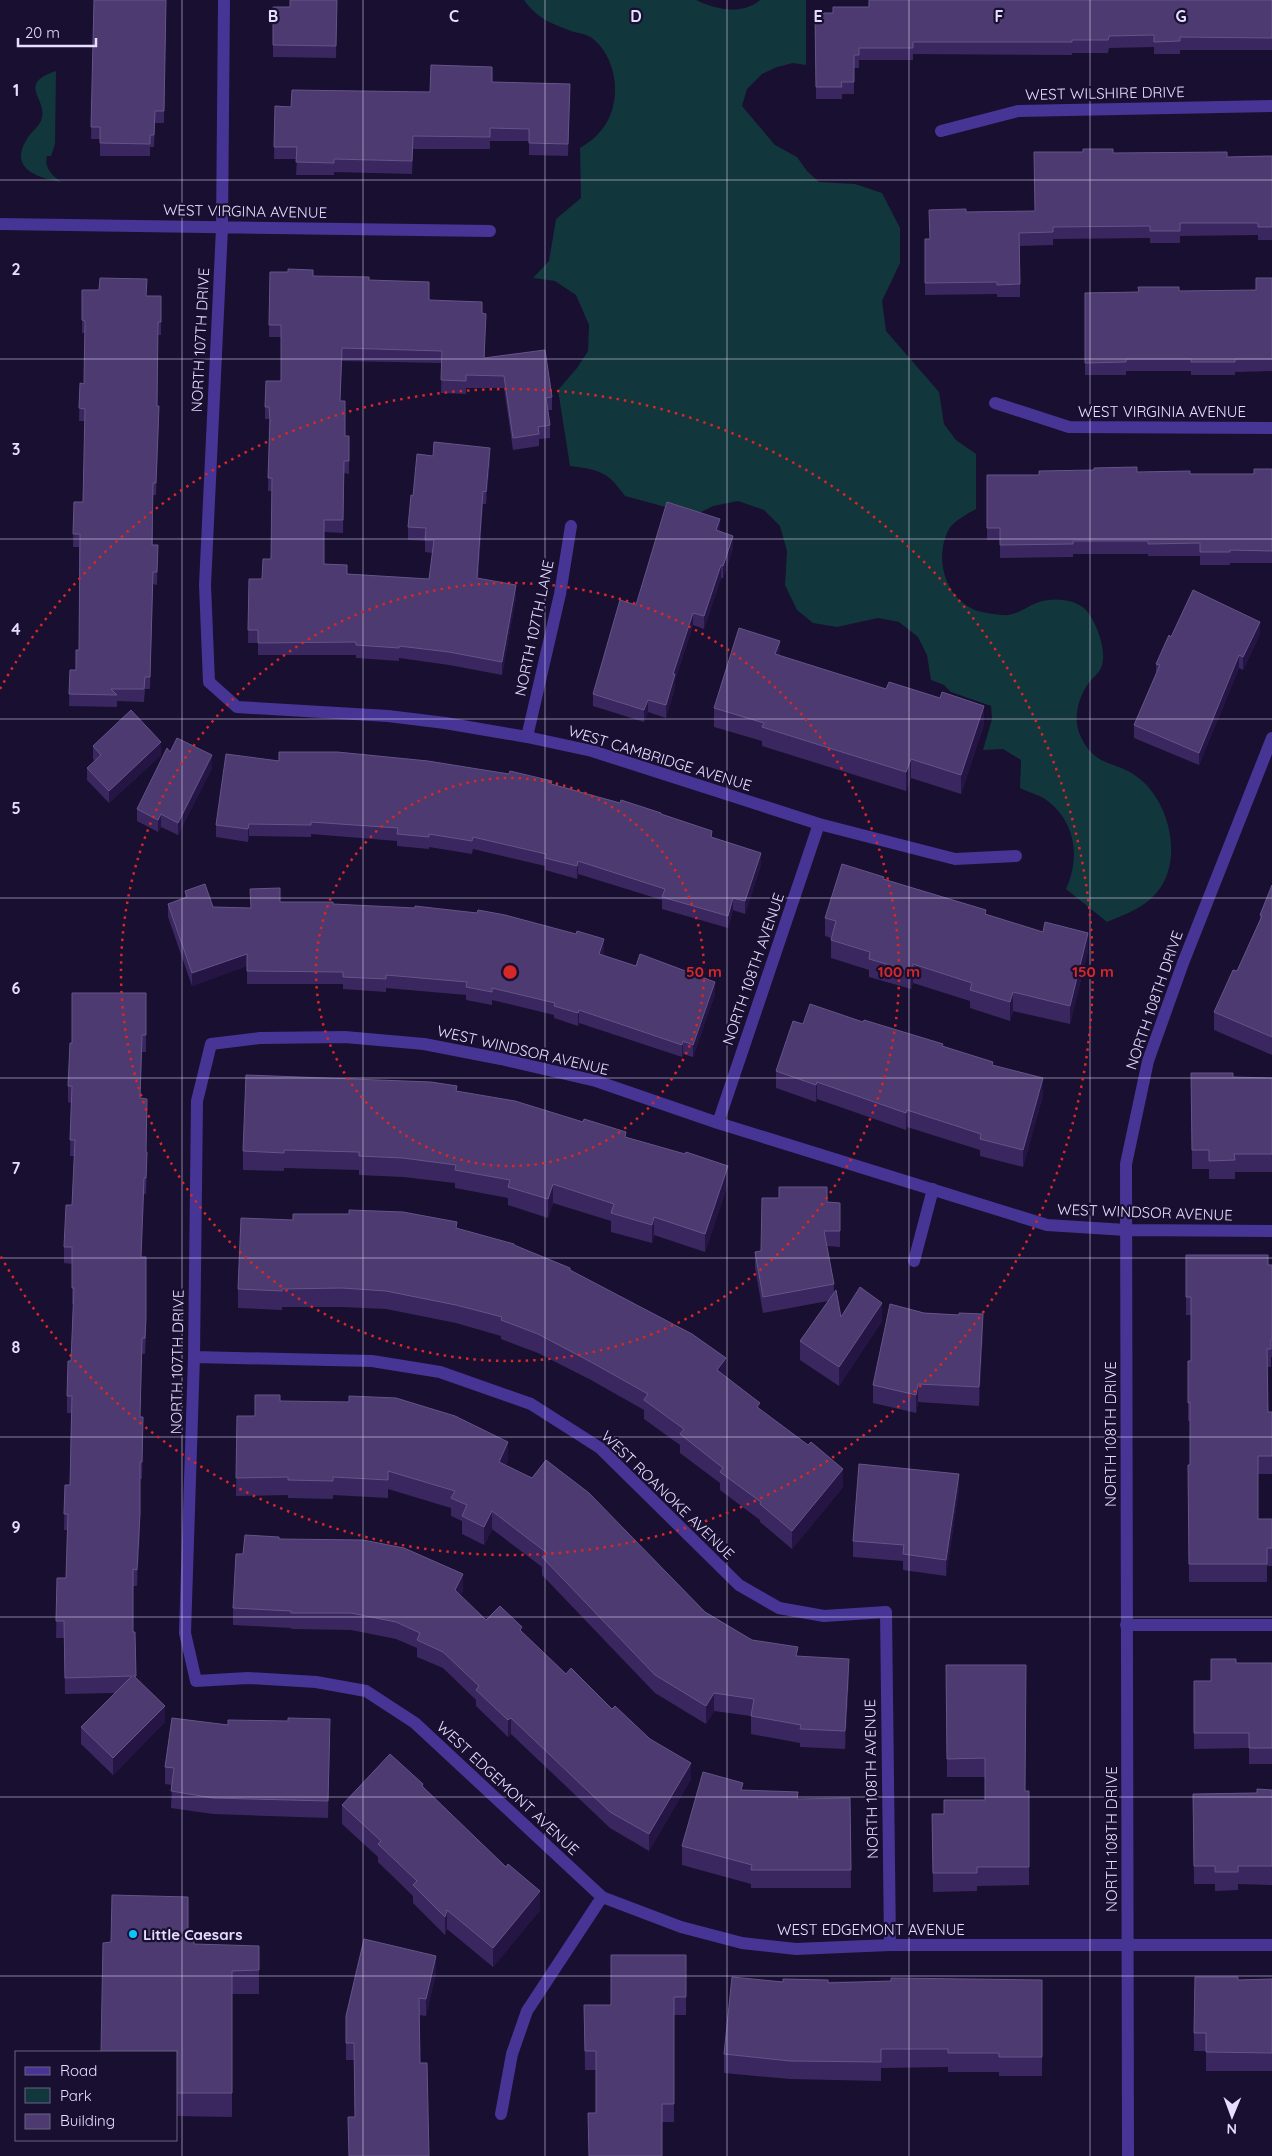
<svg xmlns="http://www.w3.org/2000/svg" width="1272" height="2156" viewBox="0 0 1272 2156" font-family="Quicksand,sans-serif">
<rect width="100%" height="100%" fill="#190f30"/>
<path fill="#11363b" d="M524,0H696C715,9 741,16 760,0H806V65L793,63L777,67L762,74L747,89L742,106L775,145L797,157L807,171L819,182L855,184L882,193L900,228V263L882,301L886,331L939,392L944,424L956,440L976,454V509C967,514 954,521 949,529C934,557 944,597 975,610C980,612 1002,616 1008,615C1018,614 1030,605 1039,602C1053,597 1076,599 1086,610C1097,623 1109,654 1100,670C1097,675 1091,679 1088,684C1078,698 1073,719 1080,735C1094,767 1113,760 1136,776C1169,799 1184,858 1158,891C1146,907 1126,914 1107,922L1066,889C1081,856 1075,820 1045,799C1037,794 1028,792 1020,788L1021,760L1003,749L983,750L992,719L991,706L951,692L944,685L931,680L927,655L918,637L899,622L878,618L837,627L813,623L797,610L785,585L787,551L780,526L764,510L738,501L713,506L695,515L625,496C607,471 600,470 570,466L558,390L577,368L588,351L589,325L576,295L555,281L533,278L549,261L556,219L581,198L580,148C586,144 593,140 598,134C623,109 620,60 592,38C588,35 580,33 574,32C554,25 536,18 524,0Z
M56,71L55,144L51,156H47C44,168 52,175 61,182C38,178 8,169 27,139C31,131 41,126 42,117C46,97 17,84 56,71Z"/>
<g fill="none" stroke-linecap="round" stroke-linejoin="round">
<path stroke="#463594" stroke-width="12" d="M224,0L222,228L205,585L209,682L237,707L388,716L445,723L527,737L592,751L819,824L955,859L1016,856
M941,131L1018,111L1272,106
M0,224L490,231
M995,403L1069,427L1272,428
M527,737L560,594L571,526
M718,1123L819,824
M1272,1231L1126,1230L1047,1225L718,1123L596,1081L501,1059L424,1044L345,1037L260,1038L211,1044L197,1101L194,1357L185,1633L196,1681L248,1678L316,1682L366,1691L415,1723L602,1897L681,1927L742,1943L796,1949L890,1945H1272
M914,1261L933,1189
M194,1357L372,1361L440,1372L531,1404L600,1448L739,1585L779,1608L824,1616L886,1612L890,1945
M1126,1625H1272
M501,2114L512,2054L527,2011L602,1897
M1128,2156L1126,1164L1148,1061L1183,963L1272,738"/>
</g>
<path fill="#3a275f" d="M94,0H166L164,123H155L154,147H150V156H100V139H91Z
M337,0L336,58L273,57V7H290Z
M1272,0V50H1180V54H1154V47L1109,48L1108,53H1072V55L913,54V60H859V68H854V94H842V99H816L815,13H833L869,7Z
M492,82L570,84L568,156L529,155V141H490V149H413L412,174L334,172V175H296L297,159H274L275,106L291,107L430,92Z
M1113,153L1227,157L1272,156V240H1258V235L1180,236V243H1150V238L1053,239V245L1020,246V297H997V294L925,295V239H930L966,212L1035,211Z
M270,272L313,276L369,280L429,300L482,313L485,358L552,397V410H548L550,425V438L539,439V446L513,450L504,388H466V394L441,393L442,363L342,361L340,401L345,436L349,449V474L344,473L343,533L324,532V564L347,574L429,579L433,553L425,552V541L408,540V527L413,496L490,460L486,504H483L478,578L516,597L502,675L449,665L399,658V661L356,658V655H258V643H248L249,579H262L271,559L272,491H268L269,419H265V407L281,381V337H269Z
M1272,278V371L1235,372V375H1191V371H1126V375H1085V293L1256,290Z
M82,290L146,296H161V335H158L157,406L159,419L156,495H153V545H158L157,585L153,584L150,689H145L144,702L117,701V707L69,706L70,670H76L79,650V547H73L74,502H83L85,421H79L80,383L84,384L85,333H82Z
M1272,469V563H1230V565H1200V556H1148V554H1073V557L1000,558V540H987V475H1039L1137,472L1190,474H1254Z
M720,531L733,548L723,578H721L704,629L693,625L675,680V687L666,718L648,712L644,722L593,706V694L636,605Z
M1260,634L1243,670L1239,668L1199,765L1134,738V725L1156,673V664L1171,637Z
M780,656L984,724L961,794L911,778L906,791L762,746V741L714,727V708Z
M93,746L161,755L109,803L87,780V768L95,761L93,759Z
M170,752L212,768L178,835L161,827L158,832L137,821V809Z
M279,761L552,784L661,814L712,837L761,865L745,914L733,910L728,928L662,909V900L578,874L577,879L545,870V866L473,849L472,854L429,847V849L397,846V841L311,834V837L249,836L248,842L216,837V825Z
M884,879L986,914L1088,951L1070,1024L1013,1011L1010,1021L970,1008V1001L913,983L911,989L869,977V970L831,958V938L825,936V918Z
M1272,885V1055L1214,1030V1012L1237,971L1260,920V915Z
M185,891L213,907L250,908L280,902L333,904L604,952L603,955L715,994L693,1057L683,1054L682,1057L579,1023L578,1026L554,1018V1015L492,1000V1005L466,1000V995L386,988V992L343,989V984H247V966L192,986L168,917V904L185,898Z
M146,993V1052H142L140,1098L147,1115L146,1152L147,1169L146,1194H144L141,1257H146V1334L145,1354H142L140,1417L143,1434L142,1479H140V1531L137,1586H133V1632H135L136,1679L165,1722L113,1775L81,1744V1727L115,1693L65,1694L64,1638H56L57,1578H66L67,1530H64L65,1485H70L71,1413H67V1396L71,1361L73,1304H72V1264L64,1263V1247L72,1205L75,1156H70L71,1103L68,1102V1086L72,1043Z
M863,1022L943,1046L993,1065L1043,1095L1023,1167L980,1156V1150L907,1127L906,1130L817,1099L816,1102L776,1088V1071L803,1024Z
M1191,1073L1233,1077L1272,1078V1172H1235V1179H1209V1169H1192Z
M457,1091L626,1138L728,1184L705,1252L654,1235L652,1243L611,1232V1221L553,1203L548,1218L508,1205V1198L455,1188V1183L403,1177L359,1175V1170L284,1168V1171L243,1170V1151Z
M827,1202L840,1203V1247L827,1246L834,1284V1293L841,1317L882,1321L839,1386L800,1360V1341L828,1301L763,1313L755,1268V1252L761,1251Z
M457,1229L514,1246L570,1270L726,1377L843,1487L792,1549L760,1522V1520L720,1490V1483L680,1453V1445L644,1419V1410L591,1380L538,1353L501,1339V1336L456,1323L386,1309L342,1307H282V1310L238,1308V1289Z
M1186,1255L1272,1265V1357H1271V1367H1267L1268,1412H1272V1474H1258V1519H1272V1566H1267V1582H1189L1188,1465H1190V1421H1188V1361H1191V1315H1186Z
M924,1313L959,1315L983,1332L979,1406L918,1402L916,1413L873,1403V1385Z
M280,1401L508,1460L506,1465L705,1612L752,1640L798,1656L849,1677L845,1749L800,1747V1743L751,1734V1716L714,1711L706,1724L655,1693L542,1575V1567L492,1529L484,1545L462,1534V1521L451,1516V1508L388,1489V1498L333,1495V1499L288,1498V1495L236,1496L237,1416H255Z
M959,1489L946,1576L903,1570V1561L853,1557V1541Z
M279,1539L463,1591L460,1595L486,1620L522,1633L566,1674L612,1709L691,1779L649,1851L610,1828L511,1734L508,1737L476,1706V1700L443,1668L417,1657V1648L396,1639L351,1630L291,1629V1628L233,1625V1608L243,1554Z
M1236,1663H1272V1764H1249V1748L1194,1749V1681H1211Z
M946,1665L1025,1791H1029V1885L977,1886V1891L933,1892L932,1814H944L985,1800V1777H947Z
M228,1725L330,1736L328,1818L213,1814L171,1808L172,1785L165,1784V1767Z
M423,1787L540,1910L493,1967L447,1929L445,1935L413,1903V1896L378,1862V1857L342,1824V1805Z
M743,1790L798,1799L850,1798L851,1888H751V1884L682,1865V1846Z
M1272,1790V1885L1238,1884V1890L1215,1891V1884H1194L1193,1794L1257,1793Z
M188,1897V1932L194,1944L259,1969V1994H232V2117L176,2116V2052L111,1942Z
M686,1955V2015H674V2122H662L596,2113V2070H585L584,2005H611Z
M436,1973L426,2016L419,2015L355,2117L354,2060H346V2016Z
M1272,1979V2071H1206V2051H1194V2033L1238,1980Z
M1042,1980V2076H999V2072H948V2067L881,2068V2081L790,2079L724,2073V2054L783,1982Z"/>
<path fill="#251545" d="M159,406V419L156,495V483Z
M490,448V460L486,504V492Z
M483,491V504L477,590V578Z
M720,519V531L716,530Z
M733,536V548L723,578V566Z
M721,565V578L704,629V616Z
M516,585V597L502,675V662Z
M693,613V625L675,680V687L666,718V705L673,674Z
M1260,622V634L1243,670V657Z
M780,641V659L775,654Z
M1239,655V668L1199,765V753Z
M648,700V712L644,722V710Z
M984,706V724L961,794V775Z
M161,742V755L109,803V791Z
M212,755V768L178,835V823Z
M911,759V778L906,791V772Z
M161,814V827L158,832V820Z
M249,824V836L248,842V829Z
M761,853V865L745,914V901Z
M578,861V874L577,879V866Z
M733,898V910L728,928V916Z
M1088,933V951L1070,1024V1006Z
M604,939V952L599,967V954Z
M247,954V966L192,986V973Z
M913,964V983L911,989V971Z
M715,982V994L693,1057V1045Z
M1013,992V1011L1010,1021V1002Z
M579,1010V1023L578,1026V1013Z
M142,1035V1052L140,1115V1098Z
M683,1041V1054L682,1057V1045Z
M1043,1078V1095L1023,1167V1150Z
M817,1082V1099L816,1102V1085Z
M907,1110V1127L906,1130V1113Z
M147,1152V1169L146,1194V1178Z
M728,1166V1184L705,1252V1234Z
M144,1178V1194L141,1274V1257Z
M553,1184V1203L548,1218V1199Z
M654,1217V1235L652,1243V1225Z
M882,1303V1321L839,1386V1367Z
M983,1314V1332L979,1406V1387Z
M142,1338V1354L140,1434V1417Z
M726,1358V1377L717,1370Z
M918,1384V1402L916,1413V1395Z
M143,1417V1434L142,1479V1462Z
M508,1442V1460L499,1480V1462Z
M843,1469V1487L792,1549V1531Z
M959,1474V1489L946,1576V1560Z
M492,1511V1529L484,1545V1527Z
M140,1514V1531L137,1586V1570Z
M463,1574V1591L455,1607V1590Z
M849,1659V1677L845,1749V1731Z
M714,1693V1711L706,1724V1706Z
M165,1706V1722L113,1775V1758Z
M511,1718V1734L508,1737V1720Z
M330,1719V1736L328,1818V1801Z
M691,1763V1779L649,1851V1834Z
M540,1891V1910L493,1967V1948Z
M447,1910V1929L445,1935V1917Z
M436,1956V1973L426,2016V1999Z"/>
<path fill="#4c3a70" stroke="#645487" d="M94,0H166L164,111H155L154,135H150V144L100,143V127H91Z
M290,0H337L336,46L273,45V7H290Z
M869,0H1272V38L1180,37V41L1154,42V35L1109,36L1108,40H1072V42H913V48H859V55H854V82H841L842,87H816L815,13H833V7H869Z
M431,65L492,67V82L570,84L568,144L529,143V129L490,128V137L413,136L412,161L334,159V163L296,162L297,147H274L275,106L291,107L292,90L430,92Z
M1083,149H1113V153L1227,152V157L1272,156V227H1258V223H1180V231H1150V226L1053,227V232L1019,233L1020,284L997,285V282L925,283V239H930L929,210L966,209V212L1035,211L1034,152H1083Z
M288,269L313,270V276L369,277V280L429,282V300L482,302V313L486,314L484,358L545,350L552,397L546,398L550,425L538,427L539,434L513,438L504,376L466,375V381L441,380L442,351L342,348L340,401H345V436H349V461H344L343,520H324V564L347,565V574L429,579L434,540H425L426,528L408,527L411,495L413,496L417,454L433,456L434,442L490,448L486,492L483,491L477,578L516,585L502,662L449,652L399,646V648L356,645V642L258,643V630H248L249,579H262L263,559H271L272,478H268L270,420L269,407H265L266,381H281V325H269L270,272H288Z
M100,278L147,279L146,296H161V322H158L157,406H159L156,483H153L152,545H158L157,572H153L150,677H145L144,689H111L117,695L69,694L70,670H76V650H79L80,534H73L74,502H83L85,409L79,408L80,383L84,384L85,321L82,320V290H99Z
M1256,278H1272V359H1235V362H1191V359H1126V362L1085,363V293L1139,292L1138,287H1179V291L1256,290Z
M1137,467V472L1190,471V474H1254V469H1272V551L1230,550V552H1200V543L1148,544V541H1073V544L1000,545V528H987V475H1039V471L1094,470V468Z
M667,502L720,519L716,530L733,536L723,566L721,565L704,616L693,613L673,674H675L666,705L648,700L644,710L593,694L620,600L636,605Z
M1193,590L1260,622L1243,657L1239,655L1199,753L1134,725L1160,665L1156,664L1169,635L1171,637Z
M739,628L780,641L775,654L845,676L886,689L889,682L940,698L942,692L984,706L961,775L911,759L906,772L762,727L764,723L714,708Z
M131,710L161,742L109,791L87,768L101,755L93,746Z
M177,738L212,755L178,823L161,814L158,820L137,809L167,748L170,752Z
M279,752H337L428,761L509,774L510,771L552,781L551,784L620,803L621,800L661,813V814L712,831L711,837L761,853L745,901L733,898L728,916L662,897L665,889L578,861L577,866L545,858L546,854L473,837L472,841L429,834V837L397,834L398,828L311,822V825L249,824L248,829L216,825L226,754L279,761Z
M842,864L884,877L883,879L986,910L985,914L1043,932L1045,922L1088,933L1070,1006L1013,992L1010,1002L970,990L972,983L913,964L911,971L869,959L870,952L831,940L836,921L825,918Z
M205,884L213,907L251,908L250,889L280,888V902H333V904L415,908V906L477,913L478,910L505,915L576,934L577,931L604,939L599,954L636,966L640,954L715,982L693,1045L683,1041L682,1045L579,1010L578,1013L554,1006L555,1003L492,988V992L466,987L467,982L386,975V979L343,977V972L247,971V954L192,973L168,904L187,897L185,891Z
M1272,885V1037L1214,1012L1233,970L1237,971L1262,916L1260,915Z
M72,993H146V1035H142L140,1098L147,1099L146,1152H147L146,1178H144L141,1257H146V1318L145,1338H142L140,1417H143L142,1462H140V1514L137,1570L133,1569V1632H135L136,1676H134L165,1706L113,1758L81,1727L132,1676L65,1678L64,1621H56L57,1578H66L68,1514H64L65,1485H70L72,1396H67L68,1361H71L74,1288H72V1247H64L66,1205H72L75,1140H70L72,1086H68L70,1043H72Z
M810,1004L863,1022L864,1020L943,1044L942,1046L993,1062L992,1065L1043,1078L1023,1150L980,1139L981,1134L907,1110L906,1113L817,1082L816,1085L776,1071L793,1021L803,1024Z
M1191,1073H1233V1077L1272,1078V1154H1234L1235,1160L1209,1161V1150H1192Z
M246,1075L431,1082L457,1086L456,1091L515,1101L583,1122L584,1119L626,1132L625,1137L685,1154L686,1152L728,1166L705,1234L654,1217L652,1225L611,1213L614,1204L553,1184L548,1199L508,1187L510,1180L455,1170L456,1165L403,1158L359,1156V1152L284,1150V1153L243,1151Z
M779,1187H827V1202L840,1203V1231H824L834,1284L763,1297L755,1252L761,1251L762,1198H779Z
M349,1210L403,1212L457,1222L456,1228L514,1244V1245L570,1268V1270L692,1334L726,1358L717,1370L760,1403L757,1407L808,1445L811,1442L843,1469L792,1531L760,1504L761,1502L720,1472L723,1468L680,1434L684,1429L644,1400L648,1394L591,1362L538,1334L501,1320L502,1317L456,1305L386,1291L342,1288L282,1289V1291L238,1289L241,1218L293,1220V1214H349Z
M1186,1255H1268V1265H1272V1339H1271V1349H1267L1268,1412H1272V1456H1258V1519H1272V1548H1267V1564H1189L1188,1465H1190V1402L1188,1403V1361H1191V1297H1186Z
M860,1287L882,1303L839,1367L800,1341L836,1290L841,1317Z
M890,1304L924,1313L959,1315V1313L983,1314L979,1387L918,1384L916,1395L873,1385Z
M255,1395H280V1401L349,1402V1396L396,1398L455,1416L508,1442L499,1462L532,1478L546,1460L589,1493L705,1612L752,1640L798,1647L796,1656L849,1659L845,1731L800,1729L801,1725L751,1716L754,1699L714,1693L706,1706L655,1675L542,1557L547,1553L492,1511L484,1527L462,1516L467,1505L451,1498L455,1491L388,1471V1480L333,1477V1481L288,1480V1477L236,1478L237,1416H255Z
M859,1464L959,1474L946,1560L903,1554L904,1545L853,1541Z
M245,1535L279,1537V1539L363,1540L404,1548L463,1574L455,1590L486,1620L500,1606L522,1627L520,1630L566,1674L571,1668L612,1709L615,1706L650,1739L691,1763L649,1834L610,1812L511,1718L508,1720L476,1690L479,1686L443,1652L417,1640L420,1633L396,1622L351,1613H291V1611L233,1608L236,1554H243Z
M1211,1659H1236V1663H1272V1748H1249V1733H1194V1681H1211Z
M946,1665H1026L1025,1791H1029V1867H977V1873H933L932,1814H944V1800H985V1758L947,1759Z
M172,1718L228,1725V1720L288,1721V1718L330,1719L328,1801L213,1798L171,1791L174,1768L165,1767Z
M390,1754L423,1784L422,1786L506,1867L508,1864L540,1891L493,1948L447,1910L445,1917L413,1885L417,1881L378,1844L381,1841L342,1805Z
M703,1772L743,1783L741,1790L798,1792L797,1799L850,1798L851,1870H751L752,1865L682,1846Z
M1257,1789L1272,1790V1866H1238V1872H1215V1866H1194L1193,1794L1257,1793Z
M112,1895L188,1897V1932H194V1944L259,1946V1970L232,1971V2093H176V2052H101L103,1943L111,1942Z
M364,1939L436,1956L426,1999L419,1998L420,2063H427L429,2156H349L348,2117H355L354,2043H346V2016Z
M611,1955H686V1997H674V2104H662V2156H589L588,2113H596V2051H585L584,2005H611Z
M732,1977L783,1982V1979L828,1980V1983L891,1981V1978L1042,1980V2057H999V2053H948V2049H881V2062L790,2061L724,2054Z
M1195,1977H1238V1980L1272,1979V2053L1206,2052V2033H1194Z"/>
<path fill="none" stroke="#e6deff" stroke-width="1" stroke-opacity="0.55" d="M182,0V2156M363,0V2156M545,0V2156M727,0V2156M909,0V2156M1090,0V2156M0,180H1272M0,359H1272M0,539H1272M0,719H1272M0,898H1272M0,1078H1272M0,1258H1272M0,1437H1272M0,1617H1272M0,1797H1272M0,1976H1272"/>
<g fill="none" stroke="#d62828" stroke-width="2.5" stroke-dasharray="2.5 5">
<circle cx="510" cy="972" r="194"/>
<circle cx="510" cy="972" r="389"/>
<path d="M0 689A583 583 0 1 1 0 1255"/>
</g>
<circle fill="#0ac4ff" stroke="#190f30" stroke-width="2" cx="133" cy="1934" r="5"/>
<g text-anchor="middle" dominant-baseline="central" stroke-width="4.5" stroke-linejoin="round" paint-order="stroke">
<g font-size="15" fill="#e6deff" stroke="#190f30">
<text transform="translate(1105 93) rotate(-1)">WEST WILSHIRE DRIVE</text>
<text transform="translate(245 211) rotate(1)">WEST VIRGINA AVENUE</text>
<text transform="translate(200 340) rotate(-87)">NORTH 107TH DRIVE</text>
<text x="1162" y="411">WEST VIRGINIA AVENUE</text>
<text transform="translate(534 628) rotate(-78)">NORTH 107TH LANE</text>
<text transform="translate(660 758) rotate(17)">WEST CAMBRIDGE AVENUE</text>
<text transform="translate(753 969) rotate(-71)">NORTH 108TH AVENUE</text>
<text transform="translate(1154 1000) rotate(-71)">NORTH 108TH DRIVE</text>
<text transform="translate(523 1050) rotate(13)">WEST WINDSOR AVENUE</text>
<text transform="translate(1145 1212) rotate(2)">WEST WINDSOR AVENUE</text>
<text transform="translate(177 1362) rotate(-89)">NORTH 107TH DRIVE</text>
<text transform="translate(1110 1434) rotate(-90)">NORTH 108TH DRIVE</text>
<text transform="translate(668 1495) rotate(44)">WEST ROANOKE AVENUE</text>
<text transform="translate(871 1779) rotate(-91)">NORTH 108TH AVENUE</text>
<text transform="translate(508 1788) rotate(43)">WEST EDGEMONT AVENUE</text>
<text transform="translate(1111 1839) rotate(-90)">NORTH 108TH DRIVE</text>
<text x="871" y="1929">WEST EDGEMONT AVENUE</text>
</g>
<g font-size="15" font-weight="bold" fill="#e6deff" stroke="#190f30" text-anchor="start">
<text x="143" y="1934">Little Caesars</text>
</g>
</g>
<g font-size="16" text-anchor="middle" font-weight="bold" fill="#e6deff" stroke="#190f30" stroke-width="4.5" stroke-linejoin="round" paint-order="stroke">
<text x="273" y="22">B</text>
<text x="454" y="22">C</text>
<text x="636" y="22">D</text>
<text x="818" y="22">E</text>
<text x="999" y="22">F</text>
<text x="1181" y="22">G</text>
<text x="16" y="96">1</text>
<text x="16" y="275">2</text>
<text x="16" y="455">3</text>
<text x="16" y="635">4</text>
<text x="16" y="814">5</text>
<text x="16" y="994">6</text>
<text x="16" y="1174">7</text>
<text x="16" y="1353">8</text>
<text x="16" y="1533">9</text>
</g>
<circle cx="510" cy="972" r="8" fill="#d62828" stroke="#190f30" stroke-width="2.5"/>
<g font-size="15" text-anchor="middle" font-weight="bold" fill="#d62828" stroke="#190f30" stroke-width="4.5" stroke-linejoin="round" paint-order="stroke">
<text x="704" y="977">50 m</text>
<text x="899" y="977">100 m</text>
<text x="1093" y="977">150 m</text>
</g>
<rect x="15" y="2051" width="162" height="90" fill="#190f30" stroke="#6b6283"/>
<rect x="25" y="2067" width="25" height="8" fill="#463594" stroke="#6b6283"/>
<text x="60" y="2076" font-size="15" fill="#e6deff">Road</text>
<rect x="25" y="2088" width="25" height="15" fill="#11363b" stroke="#6b6283"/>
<text x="60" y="2101" font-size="15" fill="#e6deff">Park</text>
<rect x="25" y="2114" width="25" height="15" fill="#4c3a70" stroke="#6b6283"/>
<text x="60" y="2126" font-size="15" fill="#e6deff">Building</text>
<g transform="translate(1232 2116) rotate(181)" stroke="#190f30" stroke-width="4" paint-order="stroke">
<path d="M0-4L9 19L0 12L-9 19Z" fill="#e6deff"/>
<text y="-8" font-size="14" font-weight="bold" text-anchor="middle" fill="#e6deff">N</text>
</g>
<path d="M18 38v8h78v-8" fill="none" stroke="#e6deff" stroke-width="2.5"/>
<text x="25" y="38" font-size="15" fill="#e6deff" stroke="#190f30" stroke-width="4" paint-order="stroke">20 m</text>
</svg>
